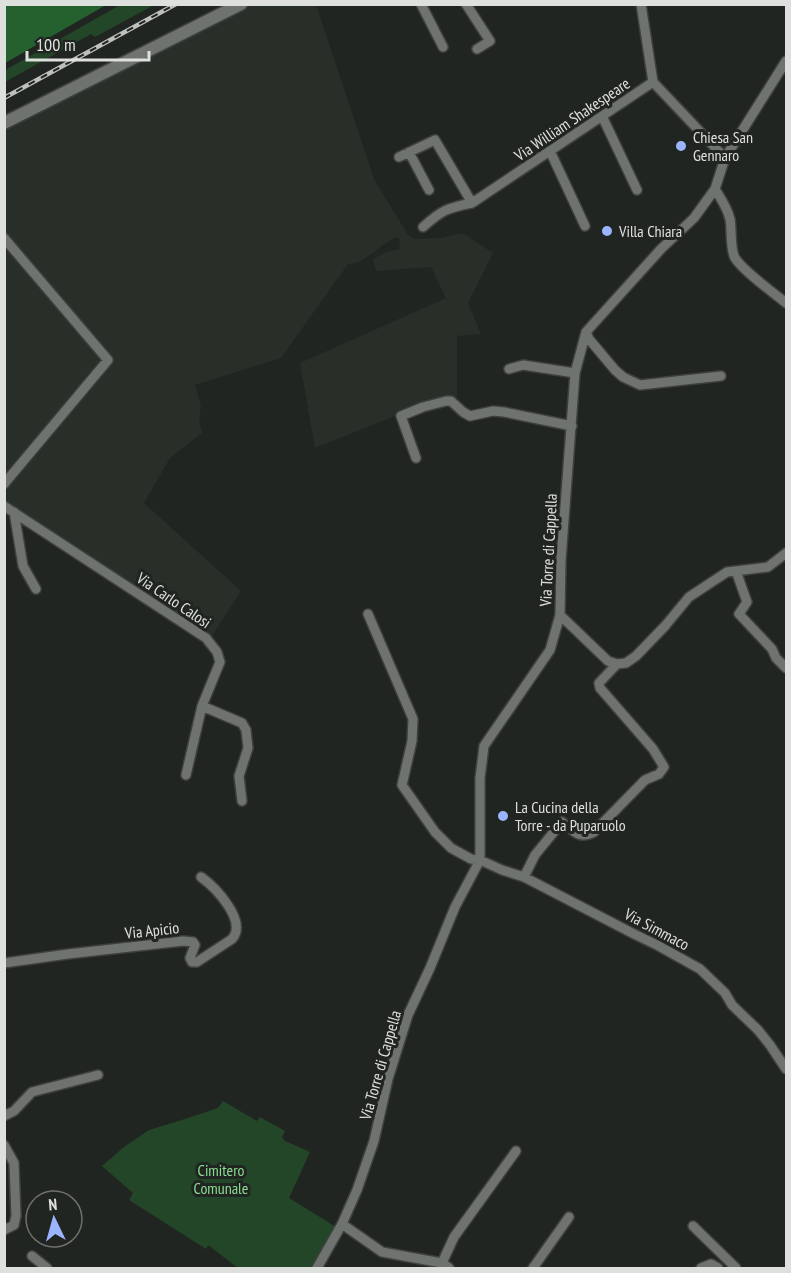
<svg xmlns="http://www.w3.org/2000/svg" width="791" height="1273" viewBox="0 0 791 1273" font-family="'PT Sans Narrow',sans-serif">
<rect width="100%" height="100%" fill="#212521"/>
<path fill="#272f28" d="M244,5H316L374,179L408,235L414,239L440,238L459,234H464L493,253L468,303L481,334L457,336V397L417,407L315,448L300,363L446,298L431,267L376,271L373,259L386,252L400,249L399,237L392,239L360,262L348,264L281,358L195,385L201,406L199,420L202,433L170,458L144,503L241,591L208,642L5,512V122Z"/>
<path fill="#244628" d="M120,5H154L95,37L91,34L5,82V71L7,69Z
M223,1101L257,1121L260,1117L285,1131L282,1137L285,1141L310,1152L289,1198L336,1227L313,1268H238L208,1245L206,1249L129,1200L133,1193L102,1166L124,1147L149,1130L185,1119L218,1108Z"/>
<path fill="#24612e" d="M5,4H106V5L5,63Z"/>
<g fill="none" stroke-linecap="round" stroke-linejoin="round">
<g stroke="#3e403e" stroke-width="12">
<path id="minor" d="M421,4L443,47
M466,4L490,41L477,49
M641,4L653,82
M653,82L725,158
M602,116L637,190
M550,151L585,226
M409,152L429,190
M399,157L435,140L472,203
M715,189C721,199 727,207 730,219C732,231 730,244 734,256C739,268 775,294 786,303
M423,227C442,210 447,208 472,203L653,82
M4,238L108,360L4,484
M586,332L589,339L615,370L623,377L640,385L721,376
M509,369L523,365L575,373
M416,458L401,416L423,407L446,401H451L463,412L470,416L493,411L504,412L572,426
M4,506L206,638L217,652L220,662L202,706L186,775
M14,512L23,566L36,589
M736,571L747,602L739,614L772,649L776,658L786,668
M368,614L413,719L412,741L402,785L435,832L451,848L471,859L480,860L502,870L524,877L634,934L657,945L700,969L725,993L732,1005L758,1030L770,1045L786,1069
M560,615L608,661L617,664L626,663L636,656L665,626L689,597L727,572L768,567L786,553
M202,706L242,723L246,730L248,748L239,776L242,801
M524,877L535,855L562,822C574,831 579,840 594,832L645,780L659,774L664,767L653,749L600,688L599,683L617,664
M4,963L68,954L183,941L193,942L195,945L190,958L192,962H197L232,939C248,921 215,887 201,877
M4,1116L14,1111L32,1092L98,1075
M4,1145L14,1163L16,1216L14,1225L4,1230
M342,1224L382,1252L442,1263L449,1268
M693,1226L736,1268
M32,1256L47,1268
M442,1263L454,1237L516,1151
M317,1268L342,1224L357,1190L374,1141L388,1079L408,1015L430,968L455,907L480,860V778L484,746L550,650L560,615L561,560L575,373L586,332L661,249L694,218L715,189L725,158L786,61
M533,1268L569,1217
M701,1268L711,1264L718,1268"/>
</g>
<g stroke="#3e403e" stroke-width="15">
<path id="tertiary" d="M4,123L241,4"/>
</g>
<use href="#minor" stroke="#6f736f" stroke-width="9"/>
<use href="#tertiary" stroke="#6f736f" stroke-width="12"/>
<g stroke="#bdc0bd" stroke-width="4.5">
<path id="rail" d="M4,98L176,4"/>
</g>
<use href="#rail" stroke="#212521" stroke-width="2" stroke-dasharray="7" stroke-linecap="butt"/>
</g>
<g fill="#9ab5fd" stroke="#212521" stroke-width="2">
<circle cx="681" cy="146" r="6"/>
<circle cx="607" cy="231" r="6"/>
<circle cx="503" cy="816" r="6"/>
</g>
<g text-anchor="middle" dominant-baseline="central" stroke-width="6" stroke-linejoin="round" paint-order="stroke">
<g font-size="16" fill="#dee0de" stroke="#212521">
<text transform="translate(572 119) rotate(-34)">Via William Shakespeare</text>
<text transform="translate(548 550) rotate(-87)">Via Torre di Cappella</text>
<text transform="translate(174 600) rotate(34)">Via Carlo Calosi</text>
<text transform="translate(657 929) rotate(28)">Via Simmaco</text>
<text transform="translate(152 930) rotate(-6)">Via Apicio</text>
<text transform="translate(380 1065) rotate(-74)">Via Torre di Cappella</text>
</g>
<g font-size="16" fill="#dee0de" stroke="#212521" text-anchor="start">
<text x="693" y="137">Chiesa San<tspan x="693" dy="18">Gennaro</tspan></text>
<text x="619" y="231">Villa Chiara</text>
<text x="515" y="807">La Cucina della<tspan x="515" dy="18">Torre - da Puparuolo</tspan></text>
</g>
<g font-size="16" fill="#89dd92" stroke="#212521">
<text x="221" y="1170">Cimitero<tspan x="221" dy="18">Comunale</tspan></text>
</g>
</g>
<rect width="791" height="1273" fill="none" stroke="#dee0de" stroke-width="12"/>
<g transform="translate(54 1219) rotate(355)"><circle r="28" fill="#212521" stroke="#6d706d" stroke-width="1.5"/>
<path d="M0-4.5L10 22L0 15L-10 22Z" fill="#9ab5fd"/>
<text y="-9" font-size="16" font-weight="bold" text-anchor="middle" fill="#dee0de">N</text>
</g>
<path d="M27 51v9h122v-9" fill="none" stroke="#dee0de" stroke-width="3"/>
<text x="36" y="51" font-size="18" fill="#dee0de" stroke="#212521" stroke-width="4.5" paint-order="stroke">100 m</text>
</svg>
